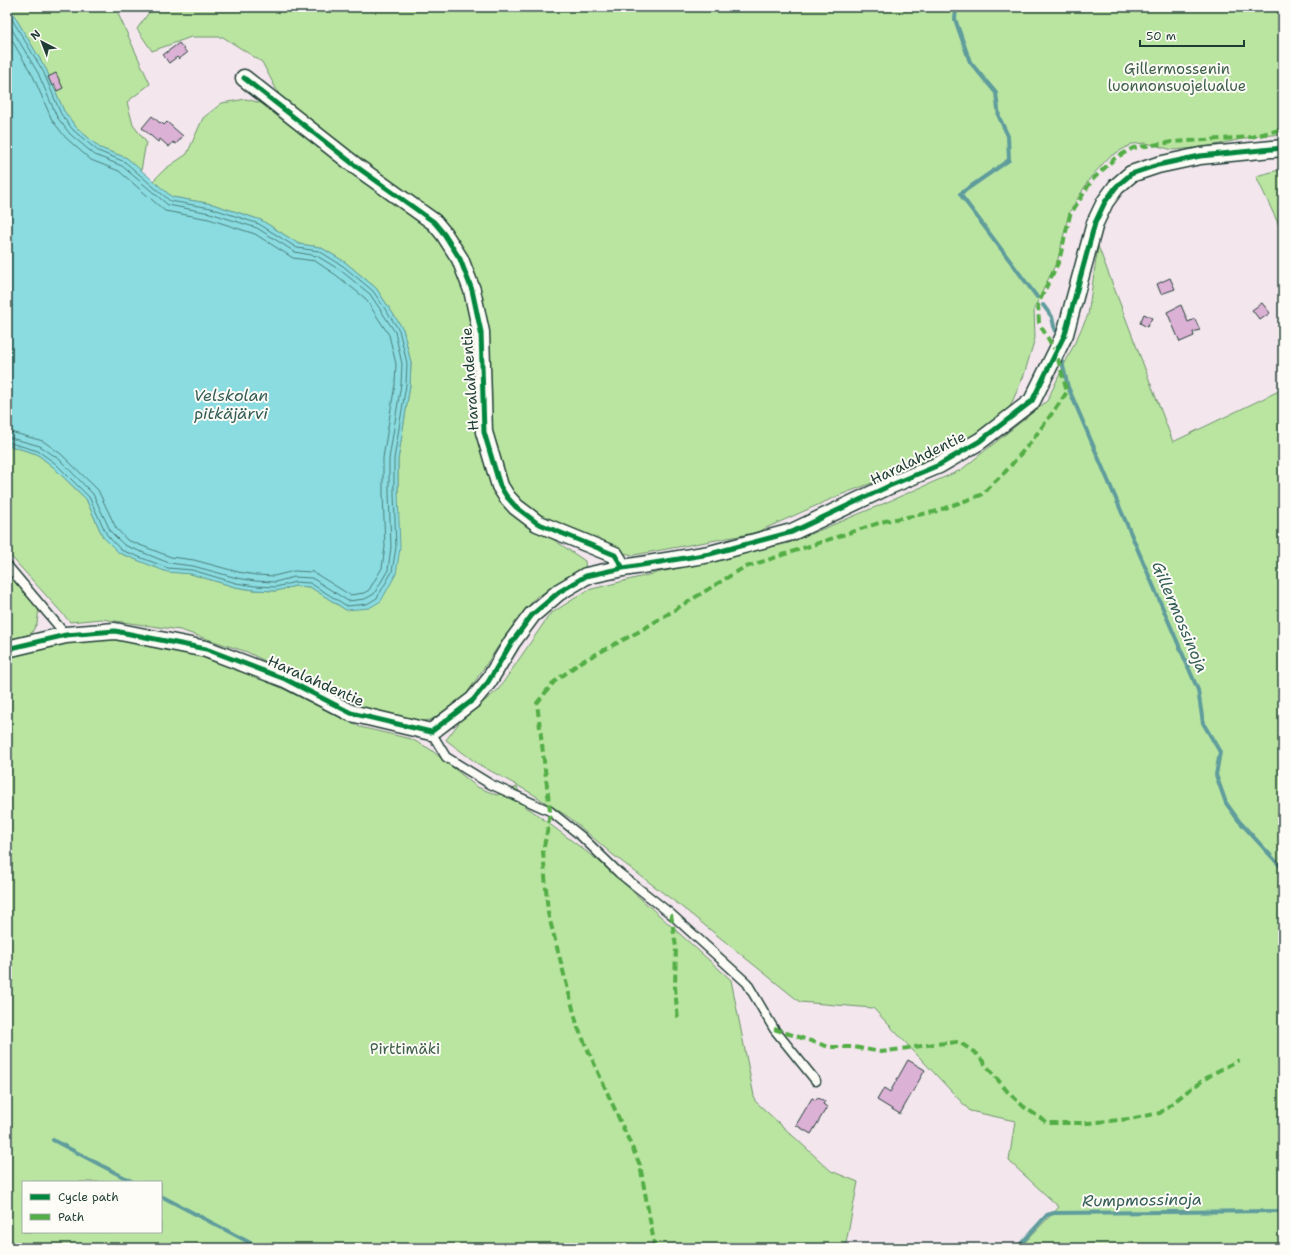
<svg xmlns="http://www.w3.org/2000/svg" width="1290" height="1255" viewBox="0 0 1290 1255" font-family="'Shantell Sans',sans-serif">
<rect width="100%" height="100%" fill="#f3e6ed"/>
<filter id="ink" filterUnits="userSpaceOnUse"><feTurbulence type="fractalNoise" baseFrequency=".025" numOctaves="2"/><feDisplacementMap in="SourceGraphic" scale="8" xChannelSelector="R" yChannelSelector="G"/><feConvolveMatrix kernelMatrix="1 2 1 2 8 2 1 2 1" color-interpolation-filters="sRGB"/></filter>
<g filter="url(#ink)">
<path fill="#bae5a1" stroke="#6c916a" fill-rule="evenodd" d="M9,7H115L150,84L127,102L133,125L146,142L141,171L127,158L100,148L76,127L64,111L46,69Z
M149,7H1283V134L1251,137L1206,147L1173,150L1146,143L1132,144L1109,157L1090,178L1069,213L1058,259L1034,309L1035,338L1024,375L1009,409L969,440L896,474L840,495L755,533L634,555L617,552L539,519L504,484L489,432L464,258L283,102L262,62L223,37H191L152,51L137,29L150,11Z
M246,99L275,107L441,236L467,291L496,487L535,527L585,561L586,572L536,597L497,648L466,695L431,720L407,722L359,708L247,652L180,630L101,619L70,622L7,552V445L37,454L52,466L86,499L103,537L119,553L167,571L191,574L235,587L254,590L276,591L295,586L310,587L346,610L398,493V460L410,385L411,363L403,329L376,288L345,262L320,247L299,244L261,220L212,204L172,197L153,181L165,169L187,154L203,118L222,103Z
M1283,169V234L1256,176Z
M1098,246L1173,442L1283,389V1248H1019L1059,1207L1009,1161L1015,1121L970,1111L873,1008L800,1002L687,911L612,854L570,818L531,793L478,764L446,740L462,719L498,690L550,614L588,590L652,574L789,543L878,506L961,470L1047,401L1088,315Z
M7,573L39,609L37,623L31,634L7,641Z
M131,639L192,653L254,674L360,727L411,739L430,749L477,787L497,795L517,787L525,807L531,810L600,862L731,980L755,1101L831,1171L858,1182L845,1248H7V659L19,653L66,640ZM23,1182H161V1232H23Z"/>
<path fill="#8adce1" stroke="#5f9c9c" d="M7,7H9L46,69L64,111L76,127L100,148L127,158L172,197L212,204L261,220L299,244L320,247L345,262L376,288L403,329L411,363L410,385L398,460V493L400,548L396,574L381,601L369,608L346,610L310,587L295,586L276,591L254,590L235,587L191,574L167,572L119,553L103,537L86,499L52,466L37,454L7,445Z"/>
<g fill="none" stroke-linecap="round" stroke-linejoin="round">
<path stroke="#4a7d79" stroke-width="1" d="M7,11L43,71L61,114L73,130L98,151L125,162L170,201L211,208L259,224L297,248L319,251L343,266L373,291L399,330L407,363L406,385L394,459V493L396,547L392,572L377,598L367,604L347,606L310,583L295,582L276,587L255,586L236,583L192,570L168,568L121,550L107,535L89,497L55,463L38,451L7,442
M7,21L38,73L57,117L70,134L95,155L122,166L168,205L210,213L257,228L295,252L317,256L340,270L370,294L395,332L402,364L401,384L389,459V493L391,547L388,570L374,594L365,599L348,601L312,578L294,577L275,582L255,581L237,578L193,566L169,563L124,545L111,532L93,494L59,459L40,446L7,437
M7,32L33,76L52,120L66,138L91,160L119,171L165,211L209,219L255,234L293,258L315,261L336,275L365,298L389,335L396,364L395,384L383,458V493L385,547L382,568L369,590L364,593L350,595L313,572L294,571L274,576L256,575L238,572L194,560L171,557L127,540L116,528L98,490L61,454L43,441L7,431"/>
<path stroke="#5f9c9c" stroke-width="4" d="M956,7L955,19L970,62L996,93L999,117L1008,136L1009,160L960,194L1037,297
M1043,305L1052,317L1055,331
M1062,362L1068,387L1198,690L1203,723L1220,752L1216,775L1226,803L1239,821L1283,869
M53,1140L133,1182
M161,1196L260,1248
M1017,1248L1047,1215L1054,1213L1283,1211"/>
</g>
<path fill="#dcb1d6" stroke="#1f3d34" d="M179,43L187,53L179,59L177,57L169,63L163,55Z
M56,73L63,88L57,91L54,84L52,86L48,77Z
M152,116L160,123L161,122L164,125L167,122L183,136L176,144L173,142L169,147L160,139L158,142L142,128Z
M1170,278L1175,289L1161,294L1157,284Z
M1262,303L1270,313L1260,320L1252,310Z
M1181,305L1188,322L1195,319L1200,330L1193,332L1194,336L1180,342L1167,312Z
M1144,314L1152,318L1147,327L1140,323Z
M908,1060L925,1070L900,1114L877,1100L884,1088L890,1092Z
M812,1098L816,1100L818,1098L825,1101L823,1104L827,1107L811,1134L796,1125Z"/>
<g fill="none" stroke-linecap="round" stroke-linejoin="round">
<g stroke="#1f3d34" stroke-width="11">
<path id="lane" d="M7,565L66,635
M431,732L446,757L490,784L550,811L581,836L619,873L671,914L747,983L774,1029L816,1081"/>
</g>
<g stroke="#1f3d34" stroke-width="19">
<path id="street" d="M244,78L357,167L434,222L444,234L460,259L472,290L481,332L484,432L500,486L507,497L516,507L537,523L615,555L623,568
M7,649L66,635L115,631L206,649L285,679L351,713L431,732L473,700L488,682L512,642L532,615L559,592L586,576L623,568L710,554L792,532L889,486L939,465L980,441L1032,401L1065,334L1095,223L1105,202L1116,187L1131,174L1158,165L1200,156L1283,148"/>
</g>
<use href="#lane" stroke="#fdfcf7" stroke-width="8"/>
<use href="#street" stroke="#fdfcf7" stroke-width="16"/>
<path stroke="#52ad45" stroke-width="4" stroke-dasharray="8 4" stroke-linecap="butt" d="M671,914L676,947L675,987L678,1021
M774,1029L829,1047H854L881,1052L935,1044L959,1042L977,1054L1007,1091L1024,1107L1048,1123H1088L1129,1119L1160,1113L1189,1090L1214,1073L1239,1060
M655,1248L640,1165L578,1028L548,913L543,851L548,827L550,811L537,703L554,682L581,662L640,631L743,568L885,521L934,512L981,495L1006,471L1030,443L1056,408L1067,392L1056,352L1039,323L1038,304L1059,261L1070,215L1092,180L1114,159L1133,148L1172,142L1251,137L1283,129"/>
<g stroke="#fdfcf7" stroke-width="8">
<path id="cycleway" d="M244,78L357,167L434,222L444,234L460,259L472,290L481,332L484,432L500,486L507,497L516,507L537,523L615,555L623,568
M7,649L66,635L115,631L206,649L285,679L351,713L431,732L473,700L488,682L512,642L532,615L559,592L586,576L623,568L710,554L792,532L889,486L939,465L980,441L1032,401L1065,334L1095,223L1105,202L1116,187L1131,174L1158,165L1200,156L1283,148"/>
</g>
<use href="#cycleway" stroke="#00873e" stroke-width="5"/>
</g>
</g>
<g text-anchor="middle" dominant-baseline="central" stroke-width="4" stroke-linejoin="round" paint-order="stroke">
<g font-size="15" fill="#3e5f4a" stroke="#fdfcf7">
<text x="1177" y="69">Gillermossenin<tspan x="1177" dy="17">luonnonsuojelualue</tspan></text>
<text x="405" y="1049">Pirttimäki</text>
</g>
<g font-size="15" fill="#1f3d34" stroke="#fdfcf7">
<text transform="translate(470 379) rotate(-94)">Haralahdentie</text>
<text transform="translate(918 458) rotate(-26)">Haralahdentie</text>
<text transform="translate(316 681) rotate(24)">Haralahdentie</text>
</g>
<g font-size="16" font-style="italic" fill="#345d57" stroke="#fdfcf7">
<text x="231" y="395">Velskolan<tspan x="231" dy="18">pitkäjärvi</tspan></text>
<text transform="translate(1180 617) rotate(67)">Gillermossinoja</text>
<text transform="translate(1142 1200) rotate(-1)">Rumpmossinoja</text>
</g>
</g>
<rect width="1290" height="1255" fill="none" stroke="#fdfcf7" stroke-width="24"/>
<rect x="12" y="12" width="1266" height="1231" fill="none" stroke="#1f3d34" stroke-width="1.5" filter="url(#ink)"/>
<rect x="22" y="1181" width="140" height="52" fill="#fdfcf7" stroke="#a4b0a9"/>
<rect x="30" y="1194" width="20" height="6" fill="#00873e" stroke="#a4b0a9"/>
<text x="58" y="1201" font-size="12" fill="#1f3d34">Cycle path</text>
<rect x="30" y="1214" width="20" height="6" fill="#52ad45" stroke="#a4b0a9"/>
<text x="58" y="1221" font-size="12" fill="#1f3d34">Path</text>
<g transform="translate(42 42) rotate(318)" stroke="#fdfcf7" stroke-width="3" paint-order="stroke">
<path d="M0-3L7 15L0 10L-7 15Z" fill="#1f3d34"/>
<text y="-6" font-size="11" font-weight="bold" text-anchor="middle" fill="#1f3d34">N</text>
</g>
<path d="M1140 40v6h104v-6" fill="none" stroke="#1f3d34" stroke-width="2"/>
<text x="1146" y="40" font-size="12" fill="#1f3d34" stroke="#fdfcf7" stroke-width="3" paint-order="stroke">50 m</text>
</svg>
